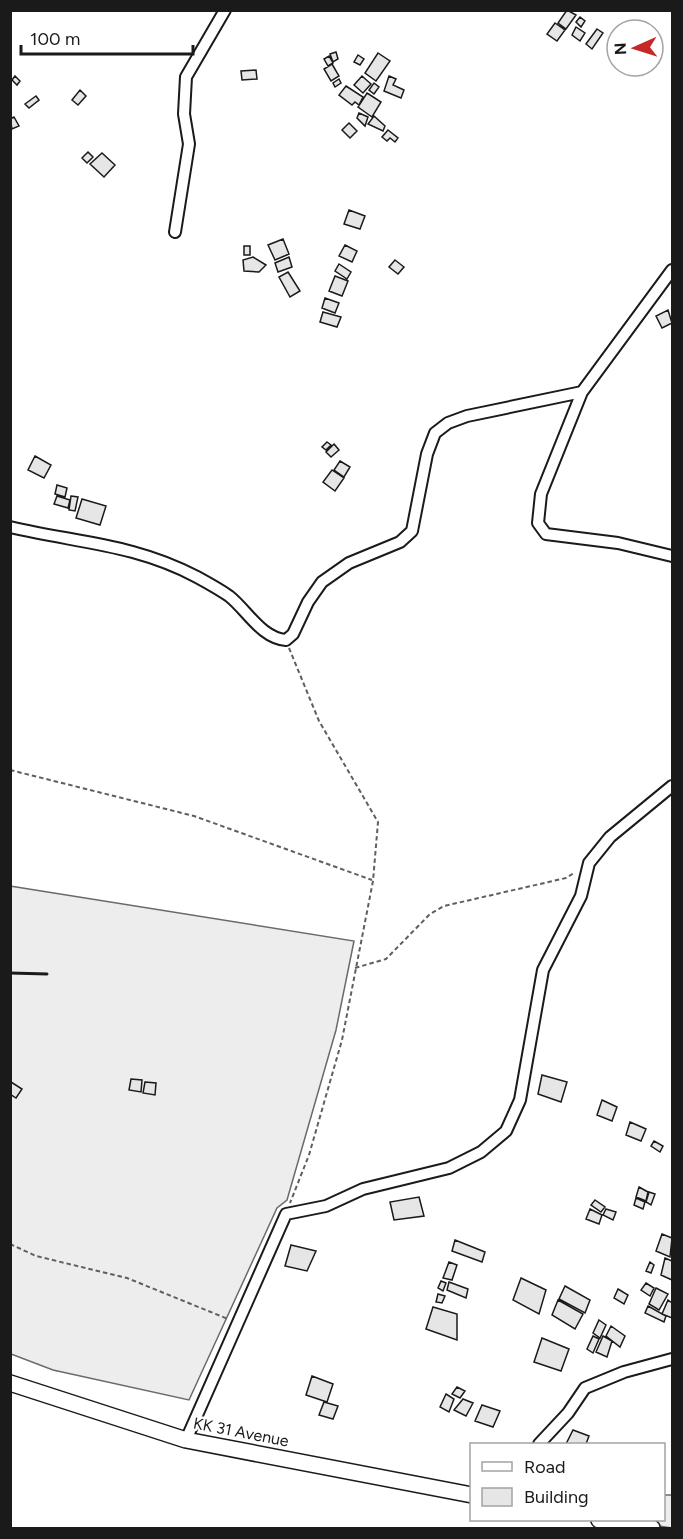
<svg xmlns="http://www.w3.org/2000/svg" width="683" height="1539" viewBox="0 0 683 1539" font-family="Figtree,sans-serif">
<rect width="100%" height="100%" fill="#fff"/>
<path fill="#ededed" stroke="#6a6a6a" stroke-width="1.5" d="M10,886L354,941L336,1030L287,1200L277,1208L189,1400L53,1370L11,1354Z
M664,1495H672V1528L619,1520H664Z"/>
<path fill="#e6e6e6" stroke="#1a1a1a" stroke-width="1.5" d="M567,10L576,15L566,29L558,23Z
M580,17L585,21L581,27L576,22Z
M555,23L565,30L557,41L547,34Z
M576,27L585,33L580,41L572,35Z
M597,29L603,33L592,49L586,44Z
M336,52L338,59L333,62L330,54Z
M378,53L390,61L376,81L365,73Z
M358,55L364,59L360,65L354,62Z
M329,56L333,63L328,66L324,59Z
M332,64L339,76L331,81L324,69Z
M256,70L257,79L242,80L241,71Z
M15,76L20,81L17,85L12,80Z
M362,76L371,84L363,93L354,85Z
M389,76L396,79L393,85L404,90L401,98L384,91Z
M339,79L341,83L335,87L333,83Z
M374,83L379,87L374,94L369,90Z
M346,86L363,97L359,105L355,102L352,105L339,95Z
M80,90L86,96L78,105L72,100Z
M367,93L381,102L372,117L358,107Z
M36,96L39,100L29,108L25,104Z
M359,113L368,117L365,126L357,118Z
M374,116L385,126L383,131L368,124Z
M14,117L19,126L12,129L10,119Z
M349,123L357,131L350,138L342,130Z
M388,130L398,138L395,142L390,138L387,141L382,137Z
M88,152L93,157L87,163L82,158Z
M102,153L115,165L104,177L90,164Z
M349,210L365,216L360,229L344,224Z
M283,239L289,254L275,260L268,245Z
M345,245L357,251L352,262L339,256Z
M244,246H250V255H244Z
M253,257L266,265L259,272L244,271L243,260Z
M289,257L292,267L278,272L275,263Z
M395,260L404,267L398,274L389,267Z
M339,264L351,272L347,279L335,271Z
M288,272L300,291L290,297L279,277Z
M335,276L348,281L342,296L329,291Z
M325,298L339,303L335,313L322,308Z
M668,310L672,323L662,328L656,316Z
M323,312L341,317L337,327L320,322Z
M327,442L331,445L326,450L322,447Z
M334,444L339,450L331,457L326,452Z
M35,456L51,465L44,478L28,470Z
M340,461L350,467L344,477L334,470Z
M332,470L344,478L335,491L323,482Z
M57,485L67,488L65,497L55,494Z
M57,496L70,500L68,508L54,504Z
M71,496L78,497L75,511L69,510Z
M82,499L106,506L100,525L76,518Z
M542,1075L567,1082L561,1102L538,1094Z
M131,1079L142,1080L141,1092L129,1090Z
M11,1082L22,1089L16,1098L10,1094Z
M145,1082L156,1083L155,1095L143,1093Z
M602,1100L617,1107L612,1121L597,1115Z
M630,1122L646,1129L641,1141L626,1135Z
M654,1141L663,1146L660,1152L651,1146Z
M639,1187L648,1192L646,1201L636,1197Z
M649,1192L655,1194L651,1205L646,1202Z
M419,1197L424,1216L394,1220L390,1202Z
M636,1198L645,1202L643,1209L634,1205Z
M595,1200L605,1207L601,1212L591,1205Z
M590,1209L602,1215L599,1224L586,1219Z
M606,1209L616,1212L613,1220L603,1215Z
M662,1234L672,1238L670,1257L656,1251Z
M455,1240L485,1252L482,1262L452,1251Z
M291,1245L316,1251L307,1271L285,1266Z
M665,1258L672,1261V1280L661,1275Z
M449,1262L457,1265L452,1280L443,1278Z
M650,1262L654,1265L651,1273L646,1271Z
M521,1278L546,1290L539,1314L513,1300Z
M441,1281L446,1283L443,1291L438,1288Z
M449,1282L468,1289L466,1298L447,1290Z
M646,1283L654,1288L650,1296L641,1290Z
M565,1286L590,1300L585,1313L559,1299Z
M656,1288L668,1294L659,1310L649,1304Z
M618,1289L628,1295L624,1304L614,1298Z
M438,1294L445,1296L442,1303L436,1302Z
M558,1300L583,1314L575,1329L552,1315Z
M668,1300L672,1303V1318L662,1314Z
M648,1306L666,1316L664,1322L645,1313Z
M433,1307L457,1314V1340L426,1329Z
M599,1320L606,1325L600,1338L593,1333Z
M611,1326L625,1336L620,1347L606,1336Z
M593,1336L599,1339L593,1353L587,1349Z
M603,1336L612,1341L607,1357L596,1352Z
M542,1338L569,1349L561,1371L534,1362Z
M312,1376L333,1384L327,1402L306,1395Z
M457,1387L465,1391L460,1398L452,1394Z
M446,1394L454,1399L449,1412L440,1407Z
M463,1399L473,1403L466,1416L454,1410Z
M324,1402L338,1406L333,1419L319,1415Z
M482,1405L500,1411L493,1427L475,1421Z
M573,1430L589,1436L586,1444H566Z"/>
<g fill="none" stroke-linecap="round" stroke-linejoin="round">
<g stroke="#1a1a1a" stroke-width="14">
<path id="minor" d="M175,232L189,144L184,114L186,77L225,10
M672,270L582,392L541,494L538,523L546,534L618,543L672,556
M10,527C78,543 135,544 197,577C208,583 219,589 229,596C247,610 261,638 286,640L293,634L308,602L322,582L349,563L400,542L412,531L427,454L435,433L448,423L467,416L582,392
M186,1440L286,1214L326,1206L363,1189L449,1168L481,1152L506,1131L520,1100L543,970L581,896L589,863L610,837L672,786
M539,1444L568,1413L585,1388L624,1372L672,1359"/>
</g>
<g stroke="#1a1a1a" stroke-width="18">
<path id="secondary" d="M10,1383L186,1440L472,1495
M599,1520L652,1528"/>
</g>
<path stroke="#5f5f5f" stroke-width="2" stroke-dasharray="4.5 3" stroke-linecap="butt" d="M289,648L319,721L378,822L373,881L342,1040L309,1155L290,1203
M10,770L194,816L372,880
M355,968L386,959L430,914L444,906L566,878L574,873
M10,1244L36,1256L127,1278L228,1319"/>
<use href="#minor" stroke="#fff" stroke-width="10"/>
<use href="#secondary" stroke="#fff" stroke-width="15"/>
<path stroke="#1a1a1a" stroke-width="3" d="M10,973L47,974"/>
</g>
<g text-anchor="middle" dominant-baseline="central" stroke-width="4.5" stroke-linejoin="round" paint-order="stroke">
<g font-size="16" fill="#1a1a1a" stroke="#fff">
<text transform="translate(241 1432) rotate(11)">KK 31 Avenue</text>
</g>
</g>
<rect width="683" height="1539" fill="none" stroke="#1a1a1a" stroke-width="24"/>
<rect x="470" y="1443" width="195" height="78" fill="#ffffff" stroke="#a3a3a3" stroke-width="1.5"/>
<rect x="482" y="1462" width="30" height="9" fill="#ffffff" stroke="#a3a3a3" stroke-width="1.5"/>
<text x="524" y="1473" font-size="18" fill="#1a1a1a">Road</text>
<rect x="482" y="1488" width="30" height="18" fill="#e6e6e6" stroke="#a3a3a3" stroke-width="1.5"/>
<text x="524" y="1503" font-size="18" fill="#1a1a1a">Building</text>
<g transform="translate(635 48) rotate(267)"><circle r="28" fill="#ffffff" stroke="#a3a3a3" stroke-width="1.5"/>
<path d="M0-4.5L10 22L0 15L-10 22Z" fill="#c62828"/>
<text y="-9" font-size="16" font-weight="bold" text-anchor="middle" fill="#1a1a1a">N</text>
</g>
<path d="M21 45v9h172v-9" fill="none" stroke="#1a1a1a" stroke-width="3"/>
<text x="30" y="45" font-size="18" fill="#1a1a1a" stroke="#ffffff" stroke-width="4.5" paint-order="stroke">100 m</text>
</svg>
